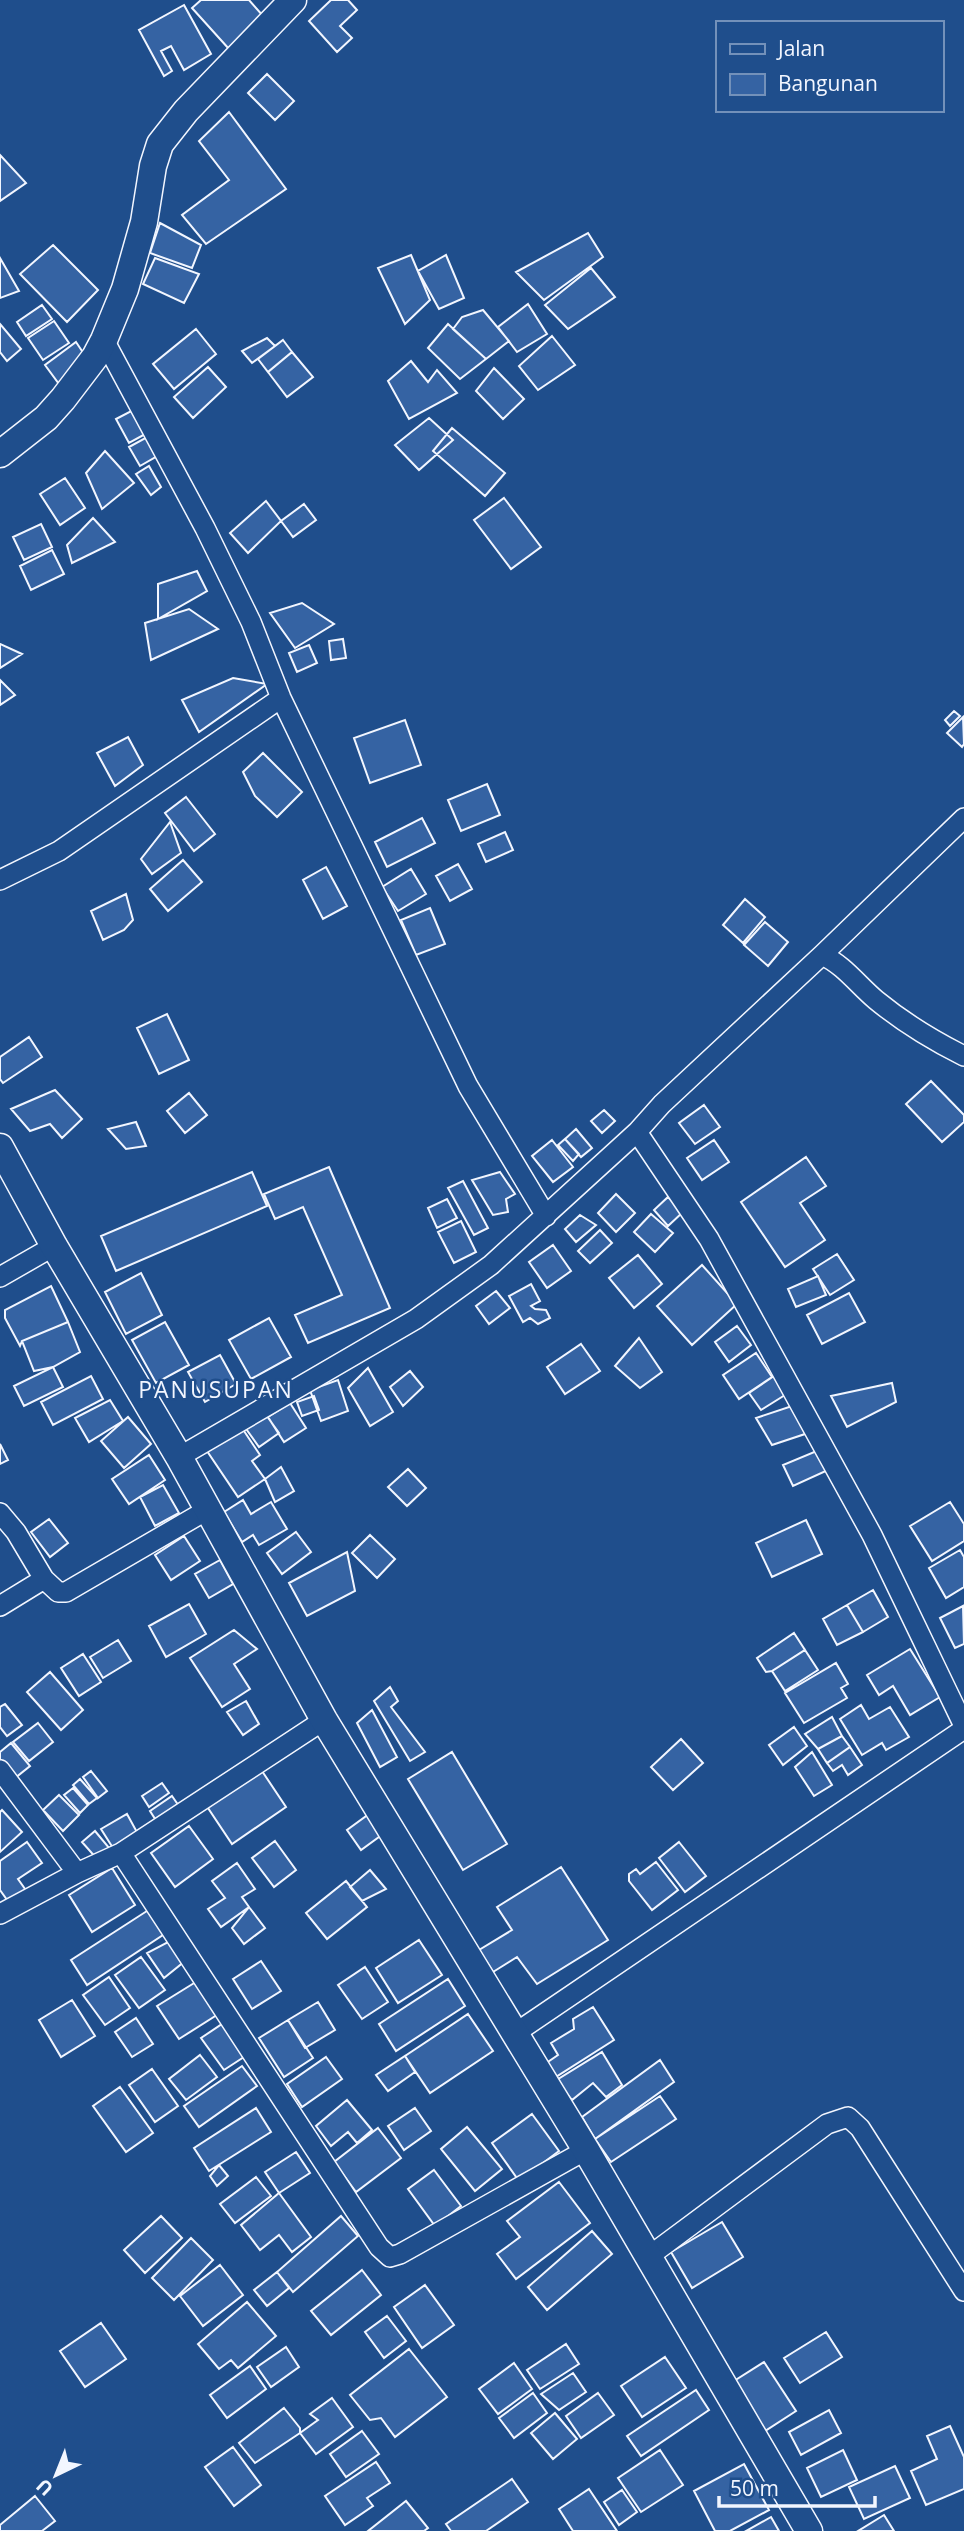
<svg xmlns="http://www.w3.org/2000/svg" width="964" height="2531" viewBox="0 0 964 2531" font-family="'Open Sans',sans-serif">
<rect width="100%" height="100%" fill="#1f4e8c"/>
<path fill="#3563a3" stroke="#f2f6ff" stroke-width="2" d="M201,0H249L264,17L229,49L192,8Z
M331,0H348L357,10L340,26L352,38L337,52L309,21Z
M184,5L211,54L184,70L171,46L161,51L172,71L164,76L139,30Z
M267,74L294,101L275,120L248,93Z
M229,112L286,189L206,244L182,215L229,180L199,141Z
M0,155L26,183L0,201Z
M160,223L201,245L192,268L150,253Z
M588,233L603,257L544,300L516,272Z
M53,245L98,290L67,322L20,274Z
M411,255L430,300L405,324L378,268Z
M446,255L464,298L439,309L418,271Z
M0,258L19,291L0,298Z
M155,258L199,274L184,303L143,284Z
M591,268L615,297L568,329L545,305Z
M528,304L547,334L517,352L498,327Z
M42,305L52,319L26,336L17,322Z
M483,310L509,341L486,359L453,329L462,317Z
M54,321L69,343L43,360L28,338Z
M0,324L21,349L7,361L0,352Z
M448,324L486,359L460,379L428,348Z
M196,329L216,354L174,389L153,364Z
M552,336L575,365L538,390L519,366Z
M267,338L275,346L252,363L242,351Z
M283,340L292,352L268,372L258,359Z
M76,342L88,360L59,384L45,365Z
M292,352L313,377L287,397L268,372Z
M411,361L428,382L437,370L457,393L409,419L388,381Z
M208,367L226,387L193,418L174,397Z
M494,368L524,399L503,419L476,391Z
M137,408L149,432L129,443L116,419Z
M429,418L453,440L419,470L395,445Z
M452,428L505,473L485,496L433,451Z
M149,436L159,455L140,466L129,447Z
M105,451L134,483L102,509L86,473Z
M149,466L161,487L151,495L136,474Z
M65,478L85,508L60,525L40,494Z
M504,498L541,547L511,569L474,520Z
M266,501L281,521L248,553L230,533Z
M304,504L316,520L293,537L281,521Z
M93,518L115,542L72,563L67,545Z
M41,524L52,547L24,560L13,537Z
M52,550L64,574L31,590L20,566Z
M197,571L207,591L158,619V584Z
M302,603L334,624L295,648L270,613Z
M189,609L218,629L151,660L145,623Z
M343,639L346,658L331,660L329,641Z
M0,644L22,654L0,668Z
M309,645L317,663L297,672L289,653Z
M233,678L267,684L199,732L182,700Z
M0,680L15,695L0,705Z
M954,711L960,716L950,726L945,720Z
M963,717L964,744L962,747L947,733Z
M405,720L421,765L370,783L354,738Z
M128,737L143,765L115,786L97,753Z
M263,753L302,792L277,817L255,796L243,772Z
M487,784L500,815L461,831L448,800Z
M186,797L215,834L194,851L165,813Z
M422,818L435,843L387,867L375,842Z
M170,822L181,853L152,874L141,859Z
M505,832L513,850L486,862L478,844Z
M183,860L202,882L168,911L150,889Z
M458,864L472,889L450,901L436,876Z
M326,867L347,906L323,919L303,880Z
M411,869L426,894L398,911L382,887Z
M126,894L133,920L124,930L103,940L91,911Z
M745,899L765,917L743,943L723,925Z
M430,908L445,944L416,955L401,920Z
M765,922L788,942L768,966L744,945Z
M167,1014L189,1060L159,1074L137,1028Z
M29,1037L42,1057L3,1083L0,1079V1057Z
M931,1081L964,1115V1122L942,1142L906,1104Z
M55,1090L82,1119L62,1138L50,1124L30,1131L11,1109Z
M189,1093L207,1115L185,1133L167,1111Z
M704,1105L720,1127L695,1144L679,1123Z
M604,1110L615,1121L602,1133L591,1121Z
M136,1122L146,1146L126,1149L108,1129Z
M576,1129L592,1148L581,1157L565,1139Z
M565,1139L579,1154L573,1161L558,1145Z
M552,1140L573,1167L553,1182L532,1156Z
M714,1140L729,1162L702,1180L687,1158Z
M806,1157L826,1186L800,1203L825,1240L785,1267L741,1202Z
M329,1167L390,1308L308,1343L295,1315L342,1295L303,1207L275,1219L264,1194Z
M252,1172L267,1206L116,1271L101,1236Z
M500,1172L515,1194L506,1199L508,1212L493,1215L472,1180Z
M463,1181L488,1228L474,1235L448,1188Z
M616,1194L635,1213L616,1232L598,1213Z
M668,1197L683,1212L668,1226L654,1210Z
M447,1199L457,1218L437,1228L428,1208Z
M651,1214L673,1233L655,1252L634,1232Z
M580,1215L596,1225L576,1242L565,1229Z
M461,1221L476,1252L454,1263L438,1232Z
M600,1230L612,1243L590,1263L578,1251Z
M553,1245L571,1271L547,1288L529,1262Z
M837,1254L854,1280L830,1295L813,1269Z
M638,1255L662,1284L634,1308L609,1278Z
M702,1265L737,1304L692,1345L657,1306Z
M141,1273L162,1315L126,1334L105,1292Z
M818,1276L826,1295L796,1307L788,1289Z
M531,1284L540,1301L531,1306L535,1309L546,1310L550,1318L538,1324L530,1318L523,1322L509,1296Z
M51,1286L68,1322L22,1341L20,1346L5,1318V1310Z
M496,1291L510,1308L489,1324L476,1306Z
M849,1293L865,1322L822,1344L807,1315Z
M269,1318L291,1357L251,1379L229,1340Z
M68,1322L80,1352L53,1367L34,1371L22,1341Z
M165,1322L189,1365L156,1383L132,1340Z
M737,1326L751,1345L729,1362L715,1342Z
M639,1338L662,1372L640,1388L615,1366Z
M581,1344L600,1371L565,1394L547,1367Z
M756,1353L772,1377L739,1399L723,1375Z
M220,1355L236,1384L205,1402L188,1372Z
M53,1367L63,1387L24,1406L14,1386Z
M368,1368L393,1412L370,1426L348,1388Z
M410,1371L423,1387L403,1406L390,1387Z
M91,1376L103,1399L53,1425L41,1402Z
M774,1376L785,1395L761,1410L749,1393Z
M338,1380L348,1411L321,1421L310,1390Z
M892,1383L896,1402L847,1427L831,1396Z
M314,1396L319,1410L302,1416L297,1402Z
M110,1400L123,1421L89,1442L75,1418Z
M290,1403L306,1428L284,1442L268,1417Z
M795,1405L805,1434L772,1445L756,1418Z
M264,1412L279,1433L259,1447L244,1426Z
M128,1417L151,1444L124,1468L101,1441Z
M242,1428L260,1455L252,1461L265,1479L238,1497L207,1451Z
M0,1444L8,1460L0,1464Z
M819,1450L828,1470L793,1486L783,1465Z
M149,1455L165,1480L129,1504L112,1479Z
M281,1467L294,1491L275,1502L265,1479Z
M408,1469L426,1488L407,1506L388,1487Z
M163,1485L179,1513L155,1526L140,1497Z
M243,1500L251,1514L271,1502L287,1529L259,1545L253,1535L242,1542L224,1512Z
M950,1502L964,1524V1541L932,1561L910,1526Z
M49,1519L68,1543L50,1557L31,1532Z
M806,1520L822,1554L772,1577L756,1543Z
M296,1532L311,1552L282,1574L267,1553Z
M370,1535L395,1559L377,1578L352,1553Z
M184,1536L200,1561L171,1580L155,1555Z
M960,1550L964,1557V1587L946,1598L929,1568Z
M347,1552L355,1591L307,1616L289,1583Z
M220,1560L233,1584L209,1598L195,1574Z
M873,1590L888,1617L863,1632L847,1605Z
M189,1604L206,1634L166,1657L149,1626Z
M847,1605L863,1632L837,1645L823,1619Z
M963,1606L964,1644L955,1648L940,1618Z
M234,1630L257,1649L234,1664L250,1689L222,1707L190,1658Z
M794,1633L805,1650L772,1671L766,1672L757,1658Z
M118,1640L131,1661L103,1678L90,1657Z
M910,1649L940,1697L910,1715L893,1686L879,1695L867,1675Z
M805,1650L818,1670L785,1691L772,1671Z
M83,1654L101,1682L79,1696L61,1668Z
M836,1663L848,1684L841,1688L847,1698L804,1723L785,1693Z
M50,1672L83,1710L61,1730L27,1692Z
M390,1687L398,1701L391,1707L425,1752L410,1761L374,1701Z
M246,1701L259,1724L243,1735L227,1712Z
M5,1704L22,1725L7,1736L0,1727V1707Z
M861,1705L869,1719L890,1707L909,1737L886,1750L882,1743L862,1755L840,1719Z
M372,1710L397,1757L380,1767L357,1723Z
M832,1717L842,1736L818,1749L805,1734Z
M38,1723L53,1742L29,1761L13,1742Z
M794,1727L807,1746L783,1765L769,1745Z
M842,1736L850,1747L827,1763L818,1749Z
M681,1739L703,1763L673,1790L651,1767Z
M11,1743L30,1766L15,1778L0,1761V1752Z
M850,1747L862,1765L848,1775L842,1765L833,1771L827,1763Z
M452,1752L507,1844L463,1870L408,1779Z
M812,1752L832,1785L814,1796L795,1767Z
M260,1768L286,1807L232,1844L206,1805Z
M91,1771L107,1791L98,1798L83,1777Z
M80,1779L97,1798L89,1804L73,1785Z
M162,1783L169,1793L149,1807L142,1796Z
M73,1788L88,1805L80,1813L64,1795Z
M59,1795L79,1815L63,1831L43,1810Z
M172,1796L181,1809L159,1825L150,1811Z
M2,1810L22,1832L0,1852V1812Z
M127,1814L138,1834L113,1848L101,1829Z
M369,1814L383,1834L361,1850L347,1830Z
M189,1826L213,1859L175,1887L151,1853Z
M95,1831L110,1849L97,1859L82,1842Z
M275,1841L296,1870L274,1887L252,1858Z
M27,1842L42,1863L18,1879L30,1896L10,1904L0,1890V1861Z
M679,1842L706,1876L685,1892L659,1858Z
M656,1862L678,1890L652,1910L629,1881V1874L636,1869L640,1874Z
M237,1863L255,1889L242,1897L249,1907L221,1927L208,1909L225,1898L212,1881Z
M561,1867L608,1940L537,1984L517,1957L493,1972L479,1950L512,1930L497,1907Z
M112,1868L135,1905L92,1932L69,1895Z
M370,1870L386,1889L362,1901L350,1887Z
M346,1881L367,1907L327,1939L306,1913Z
M249,1907L265,1928L244,1944L232,1928Z
M150,1909L166,1933L87,1985L71,1960Z
M419,1940L442,1975L398,2003L376,1968Z
M170,1941L185,1961L164,1978L147,1953Z
M141,1957L165,1990L139,2008L115,1975Z
M261,1961L281,1991L252,2009L233,1979Z
M365,1967L388,2002L362,2019L338,1985Z
M109,1977L130,2008L105,2025L83,1995Z
M448,1979L465,2006L396,2051L379,2024Z
M199,1980L220,2013L179,2039L157,2006Z
M72,2000L95,2036L61,2057L39,2020Z
M318,2002L335,2030L305,2048L288,2020Z
M593,2007L614,2040L551,2080L542,2066L558,2055L551,2043L574,2029L573,2019Z
M468,2014L493,2051L430,2093L405,2056Z
M136,2018L153,2044L132,2057L115,2032Z
M288,2020L313,2058L284,2077L259,2038Z
M225,2022L247,2055L224,2070L201,2038Z
M602,2052L622,2085L606,2097L593,2083L572,2100L555,2081Z
M200,2055L217,2077L186,2100L169,2079Z
M405,2056L415,2072L388,2091L376,2075Z
M326,2057L342,2079L302,2107L287,2084Z
M660,2060L674,2082L595,2139L582,2117Z
M242,2066L257,2086L199,2127L184,2106Z
M152,2069L178,2106L155,2122L129,2085Z
M120,2087L153,2133L126,2152L93,2106Z
M660,2096L676,2119L611,2162L595,2139Z
M347,2100L372,2130L357,2143L348,2132L331,2146L316,2126Z
M256,2108L271,2132L209,2171L194,2148Z
M415,2108L431,2131L404,2150L388,2126Z
M532,2114L559,2151L519,2181L492,2143Z
M467,2127L502,2169L475,2191L441,2149Z
M378,2128L401,2158L356,2192L334,2162Z
M296,2152L310,2173L279,2193L265,2172Z
M219,2165L228,2176L217,2186L210,2176Z
M434,2170L461,2206L435,2226L408,2189Z
M256,2177L271,2196L235,2223L220,2204Z
M559,2182L590,2223L516,2279L497,2254L520,2237L507,2221Z
M279,2193L311,2237L292,2252L279,2235L260,2250L241,2225Z
M161,2216L182,2238L145,2273L124,2250Z
M341,2216L358,2236L293,2292L277,2272Z
M722,2222L743,2257L692,2288L671,2252Z
M592,2231L612,2254L547,2310L528,2287Z
M191,2238L213,2260L174,2300L152,2278Z
M220,2265L243,2295L203,2326L180,2296Z
M362,2270L381,2295L331,2335L311,2311Z
M277,2272L289,2288L267,2306L254,2290Z
M425,2285L454,2325L422,2348L394,2307Z
M247,2302L276,2336L238,2368L231,2360L219,2369L198,2344Z
M387,2316L406,2341L384,2358L365,2332Z
M101,2323L126,2359L85,2387L60,2351Z
M826,2332L842,2357L800,2383L784,2358Z
M566,2344L579,2364L540,2389L527,2370Z
M286,2347L299,2367L271,2387L257,2367Z
M409,2349L447,2397L395,2437L381,2418L370,2420L350,2395Z
M665,2357L686,2388L642,2417L621,2386Z
M764,2362L796,2411L765,2431L734,2381Z
M514,2363L532,2389L498,2414L479,2389Z
M250,2366L266,2389L227,2418L210,2395Z
M573,2373L586,2392L559,2410L541,2394Z
M696,2390L709,2410L641,2456L627,2436Z
M533,2393L547,2413L514,2438L499,2418Z
M598,2393L614,2415L581,2438L566,2416Z
M332,2398L353,2427L316,2454L300,2433L318,2420L310,2414Z
M284,2408L300,2428V2433L255,2463L239,2443Z
M829,2410L841,2433L801,2455L789,2432Z
M555,2413L577,2439L553,2459L531,2433Z
M950,2426L964,2457V2489L926,2505L911,2471L937,2459L927,2436Z
M362,2431L379,2454L346,2477L330,2454Z
M233,2447L261,2485L234,2506L205,2467Z
M660,2450L683,2485L641,2512L618,2478Z
M843,2450L857,2480L821,2497L807,2468Z
M376,2462L390,2483L367,2498L373,2506L345,2525L325,2496Z
M744,2464L769,2510L730,2531H715L694,2491Z
M895,2466L910,2498L864,2519L849,2487Z
M512,2479L528,2502L486,2531H451L446,2524Z
M589,2489L617,2531H573L559,2509Z
M622,2490L637,2512L619,2525L604,2502Z
M35,2496L55,2521L42,2531H0V2525Z
M406,2501L428,2528L424,2531H368Z
M884,2515L894,2531H858Z
M771,2517L779,2531H746Z"/>
<g fill="none" stroke-linecap="round" stroke-linejoin="round">
<g stroke="#f2f6ff" stroke-width="22">
<path id="street" d="M104,340L205,528L251,622L281,698L468,1086L546,1216
M0,880L59,851L281,698
M822,955C844,965 858,985 876,1000C904,1023 932,1040 964,1056
M637,1132L709,1239L872,1535L964,1726
M0,1277L54,1246
M179,1457L416,1319L491,1265L637,1132L662,1104L822,955L964,818
M0,1513L16,1532L44,1579L58,1592H66L207,1510
M0,1606L44,1579
M324,1720L121,1853L379,2247L390,2257L400,2254L586,2150
M0,1770L77,1873
M0,1914L77,1873L121,1853
M514,2034L964,1729
M648,2257L827,2124L848,2117L860,2128L964,2291"/>
</g>
<g stroke="#f2f6ff" stroke-width="29">
<path id="secondary" d="M0,454L46,418L63,399L95,357L104,340L125,289L144,222L153,166L160,144L186,111L293,0
M0,1147L54,1246L179,1457L324,1720L586,2150L809,2531"/>
</g>
<use href="#street" stroke="#1f4e8c" stroke-width="19"/>
<use href="#secondary" stroke="#1f4e8c" stroke-width="26"/>
</g>
<g text-anchor="middle" dominant-baseline="central" stroke-width="5" stroke-linejoin="round" paint-order="stroke">
<g font-size="23" letter-spacing="2" fill="#f2f6ff" stroke="#1f4e8c">
<text x="216" y="1389">PANUSUPAN</text>
</g>
</g>
<rect x="716" y="21" width="228" height="91" fill="#1f4e8c" stroke="#7391ba" stroke-width="2"/>
<rect x="730" y="44" width="35" height="10" fill="#1f4e8c" stroke="#7391ba" stroke-width="2"/>
<text x="778" y="56" font-size="21" fill="#f2f6ff">Jalan</text>
<rect x="730" y="74" width="35" height="21" fill="#3563a3" stroke="#7391ba" stroke-width="2"/>
<text x="778" y="91" font-size="21" fill="#f2f6ff">Bangunan</text>
<g transform="translate(56 2475) rotate(223)" stroke="#1f4e8c" stroke-width="5" paint-order="stroke">
<path d="M0-5L12 26L0 18L-12 26Z" fill="#f2f6ff"/>
<text y="-10" font-size="19" font-weight="bold" text-anchor="middle" fill="#f2f6ff">U</text>
</g>
<path d="M719 2496v10h156v-10" fill="none" stroke="#f2f6ff" stroke-width="3.5"/>
<text x="730" y="2496" font-size="21" fill="#f2f6ff" stroke="#1f4e8c" stroke-width="5" paint-order="stroke">50 m</text>
</svg>
